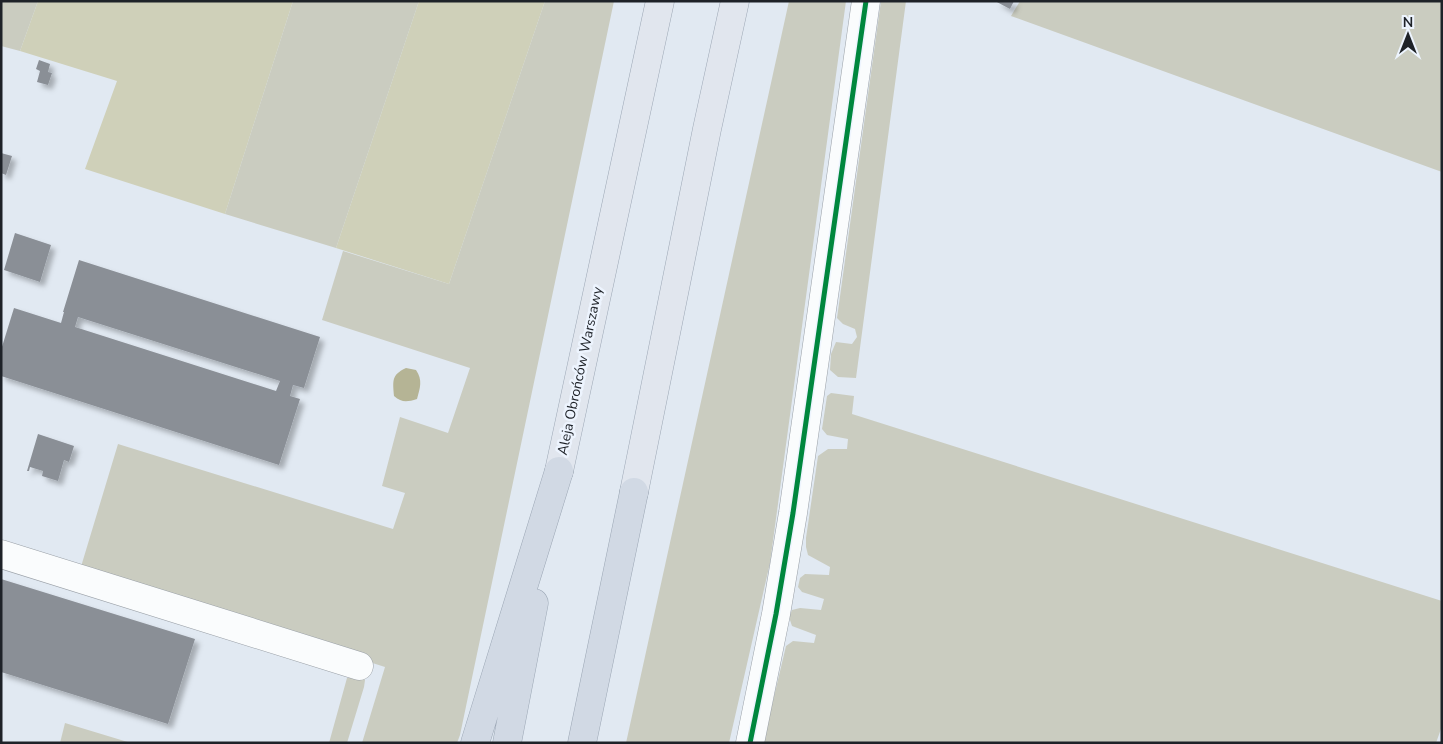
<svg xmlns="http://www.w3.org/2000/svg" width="1443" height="744" viewBox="0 0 1443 744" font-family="'Nunito Sans',sans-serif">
<defs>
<filter id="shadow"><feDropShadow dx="4.5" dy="4.5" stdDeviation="2.5" flood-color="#0004"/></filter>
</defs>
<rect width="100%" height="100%" fill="#e1e9f2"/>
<path fill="#caccc0" d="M1,1H38L20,51L1,46Z
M293,1H419L336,248L225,214Z
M545,1H614L460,735L457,743H362L385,667L80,570L118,444L393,529L405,493L382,486L400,417L448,433L470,368L322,320L343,251L449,284Z
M789,1H846L770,563L729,743H626Z
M881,1H906L856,378L838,377L830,370L831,354L836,342L852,344L857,337L855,329L843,324L837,318Z
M1020,1H1442V172L1011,16Z
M831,393L854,396L852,414L1442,601V726L1436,743H763L786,646L793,641L814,643L816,635L792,626L789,617L792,610L800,608L821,610L824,599L802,592L798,587L800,578L805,574L829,575L830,567L808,555L806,547V538L818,456L828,449H847L848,439L827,435L822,429L827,396Z
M362,675L365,680L364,687L347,743H329L347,678Z
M65,723L131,743H60Z"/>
<path fill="#cfd0b9" d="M38,1H293L225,214L85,169L117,81L20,51Z
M419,1H545L449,284L336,248Z"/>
<path fill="#b5b495" d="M406,368L416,370C423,380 420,388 417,399C407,402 402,403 394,396C393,381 391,375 406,368Z"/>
<path fill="#8a8f96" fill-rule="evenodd" filter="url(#shadow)" d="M995,1H1014L1010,9Z
M39,60L50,64L48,72L52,73L48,85L37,82L40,71L36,69Z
M1,153L12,156L6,175L1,173Z
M15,233L51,245L40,282L4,270Z
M79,260L320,337L304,388L293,385L290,396L300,399L279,465L1,376V350L14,308L61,323L64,312H63ZM78,317L280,381L276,391L75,327Z
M38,434L74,446L69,462L64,460L58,481L42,476L43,471L30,467L29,471H27Z
M1,579L195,639L168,724L1,672Z"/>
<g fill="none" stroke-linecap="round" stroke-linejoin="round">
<g stroke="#9aa0a7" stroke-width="29">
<path id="minor" d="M1,554L359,666
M750,743L776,614L793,513L866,1"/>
</g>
<g stroke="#9ba6b4" stroke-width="29">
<path id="major" d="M559,471L660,1
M634,492L707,129L735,1"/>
</g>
<g stroke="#9ba6b4" stroke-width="29">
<path id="highway" d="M475,743L559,471
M507,743L534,603
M582,743L634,492"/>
</g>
<use href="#minor" stroke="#fafcfd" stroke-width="28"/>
<use href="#major" stroke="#e1e6ee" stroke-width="28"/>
<use href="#highway" stroke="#d1d9e4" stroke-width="28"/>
<g stroke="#edf4fe" stroke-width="8">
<path id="cycleway" d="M750,743L776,614L793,513L866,1"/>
</g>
<use href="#cycleway" stroke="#00873e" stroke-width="5"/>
</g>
<g text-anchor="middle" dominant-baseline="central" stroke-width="5" stroke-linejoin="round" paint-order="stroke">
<g font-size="14" fill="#1e2228" stroke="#edf4fe">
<text transform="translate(580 371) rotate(-78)">Aleja Obrońców Warszawy</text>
</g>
</g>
<rect width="1443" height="744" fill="none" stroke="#1e2228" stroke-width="5"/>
<g transform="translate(1408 35)" stroke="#edf4fe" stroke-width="4" paint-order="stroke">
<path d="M0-4L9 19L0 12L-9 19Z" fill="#1e2228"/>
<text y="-8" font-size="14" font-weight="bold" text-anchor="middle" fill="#1e2228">N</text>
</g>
</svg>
